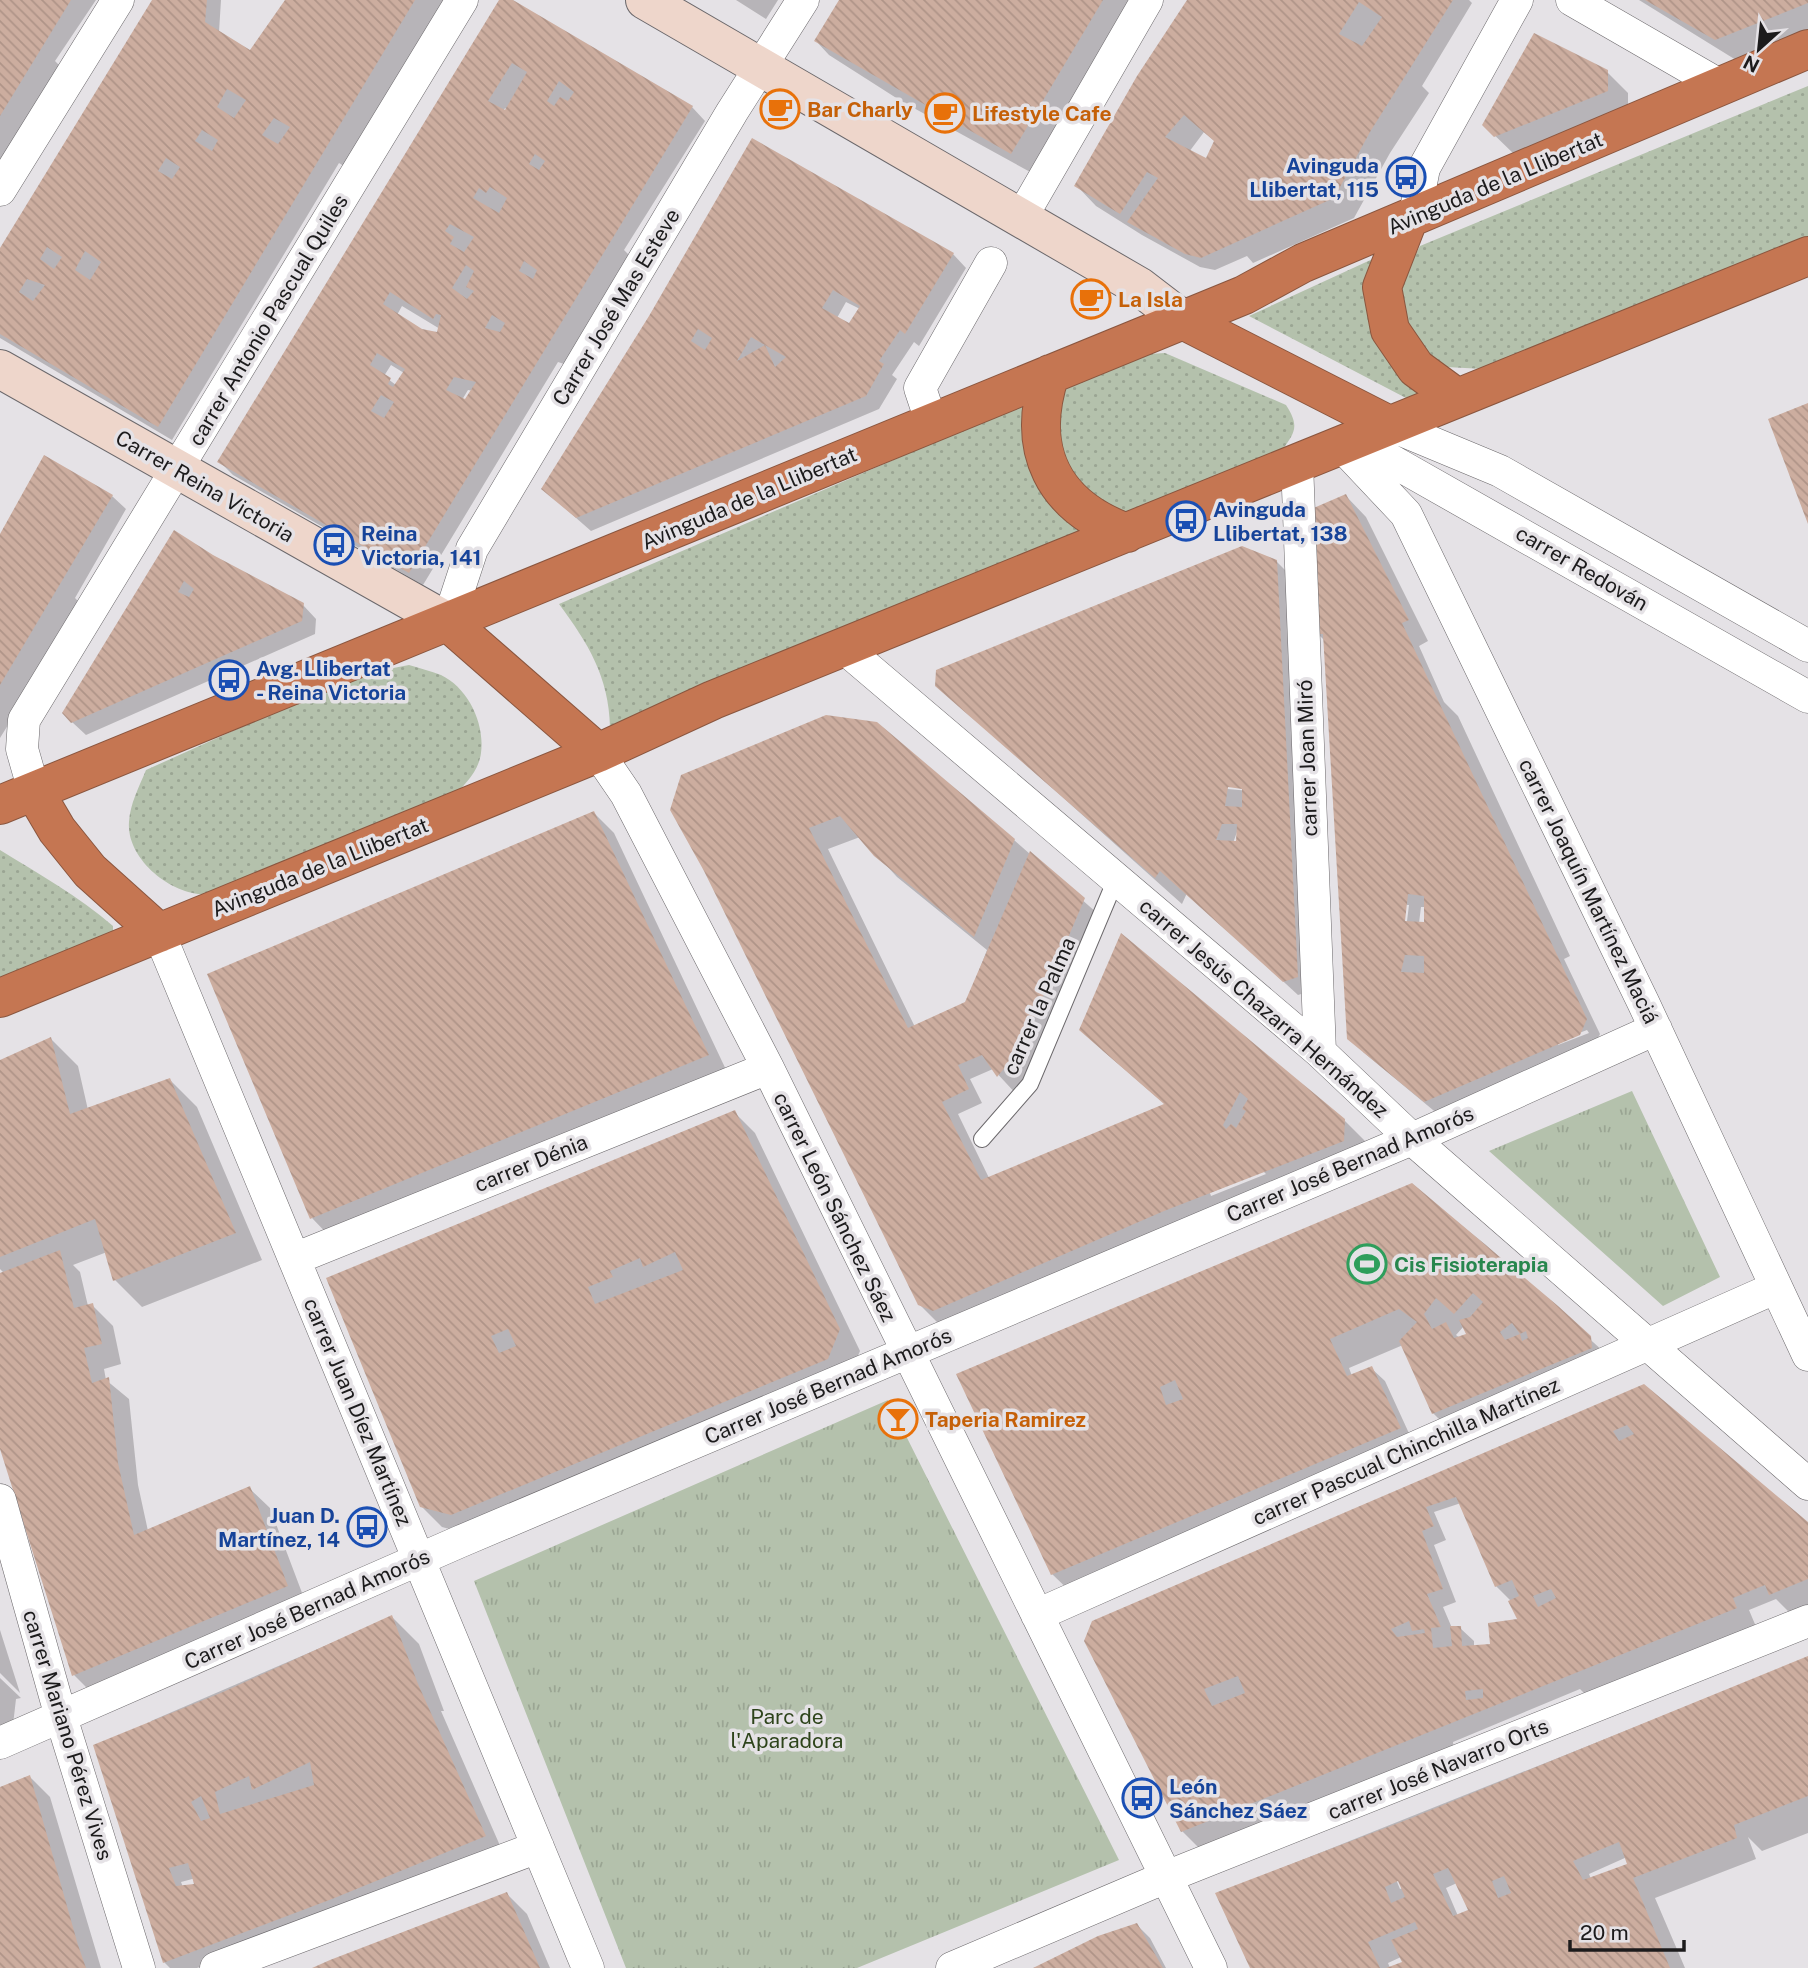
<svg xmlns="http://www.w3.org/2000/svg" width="1808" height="1968" viewBox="0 0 1808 1968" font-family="'Public Sans',sans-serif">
<defs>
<pattern id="grass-dots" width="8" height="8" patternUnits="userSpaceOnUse" patternTransform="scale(1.75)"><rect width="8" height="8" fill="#b4c1ac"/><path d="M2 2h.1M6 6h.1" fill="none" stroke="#9aa593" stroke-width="1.8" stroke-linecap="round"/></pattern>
<pattern id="park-tufts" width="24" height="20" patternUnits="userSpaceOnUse" patternTransform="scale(1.75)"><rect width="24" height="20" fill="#b4c1ac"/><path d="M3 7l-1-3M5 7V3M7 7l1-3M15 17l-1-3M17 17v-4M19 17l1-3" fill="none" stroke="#9aa593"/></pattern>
<pattern id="building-back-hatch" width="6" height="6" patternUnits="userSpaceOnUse" patternTransform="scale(1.75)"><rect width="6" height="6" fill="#ccad9f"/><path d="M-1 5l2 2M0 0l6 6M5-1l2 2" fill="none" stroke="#af9488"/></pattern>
</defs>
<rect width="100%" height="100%" fill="#e5e2e6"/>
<path fill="url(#grass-dots)" d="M1808,86V236L1484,369L1446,367L1413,345L1400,285L1420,246Z
M1377,257L1427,391L1406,398L1249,316Z
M1165,353L1286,405C1300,427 1295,432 1281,452L1129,513C1085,507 1058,465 1054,423C1053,412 1062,396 1066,386L1149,354Z
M1030,401L1082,530L610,727C609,677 588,643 559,604Z
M409,665C419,668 431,671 441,675C468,688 485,723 481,753C479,771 464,786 451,798L211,894C176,899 126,861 129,822C130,804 139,787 146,770L357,675Z
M0,850C39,874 78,896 113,926V933L0,979Z"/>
<path fill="url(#park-tufts)" d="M1632,1091L1720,1277L1663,1306L1489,1151Z
M888,1400L1119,1860L857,1968H626L474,1581Z"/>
<path fill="#0003" fill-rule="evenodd" d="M0,0H96L55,61L62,68L0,170Z
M154,0H221L219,32L251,52L287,0H449L347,168L339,163L172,440L0,338V251Z
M501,0H509L692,107L705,121L624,250L631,257L567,365L558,362L423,585L233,475L219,461ZM505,108L516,118L503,112ZM402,306L440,329L439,334L421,331L397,315ZM391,365L404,373L396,385L384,376ZM468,390L473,391L466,402L462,400Z
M736,0H778L766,19Z
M841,0H1134L1032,173L901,101L829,55L816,41Z
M1189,0H1469L1472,3L1422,86L1429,93L1390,153L1354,218L1253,263L1247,256L1215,270L1200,267L1142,235L1096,206L1076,185ZM1204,132L1216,142L1207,161L1189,152Z
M1639,0H1808V31L1736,60Z
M1607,72L1628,93V112L1516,156L1484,125Z
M953,254L966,268L919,346L914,342L892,375L897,379L879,409L591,531L543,489L667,288ZM846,302L860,309L849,325L837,318Z
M112,496L126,509L75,598L82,605L0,738V537Z
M1346,496L1366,517L1428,641L1419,646L1444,702L1458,716L1570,956L1564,959L1600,1034L1593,1048L1439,1115L1363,1052L1325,641L1317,633ZM1405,905H1409L1406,929H1403ZM1421,907H1426V924L1419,923ZM1587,1030L1589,1033L1558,1045V1041Z
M174,532L212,557L303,605L316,619L315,634L86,735L72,722Z
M1276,561L1303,588L1311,991L1298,995L1187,893L1182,904L937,685ZM1224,786L1251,788L1250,791L1228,789ZM1237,832V843H1233Z
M683,776L1014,840L1105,920L1018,1096L993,1069L970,1079L982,1103L958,1114L989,1178L1166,1105L1102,1050L1344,1120L1365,1141L1364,1161L940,1325L919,1304ZM860,837L897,877L987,950L966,1004L915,1027L828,849ZM1263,1171L1266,1174L1211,1196L1210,1193Z
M594,813L614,833L729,1076L332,1239L312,1218Z
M51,1039L78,1066L88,1110L170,1080L197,1107L262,1260L142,1307L115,1280L107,1252L73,1265L80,1272L88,1306L92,1305L113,1326L121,1364L104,1369L106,1380L129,1399L138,1485L148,1531L249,1488L270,1508L307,1606L94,1695L74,1675L0,1440V1275L4,1273L0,1269V1062Z
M734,1112L755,1133L860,1351L848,1379L472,1535L442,1527L421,1506L371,1378Z
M1411,1185L1486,1245L1604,1352L1447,1427L1433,1413L1403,1345L1349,1368L1352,1376L1371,1368L1385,1381L1413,1442L1080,1601L1052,1574L987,1438ZM1464,1326L1468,1334L1460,1338L1456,1335Z
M1644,1386L1808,1524V1607L1791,1614L1776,1599L1749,1610L1757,1629L1587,1696L1580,1689L1453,1742L1454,1751L1209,1858L1182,1831L1086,1641ZM1461,1503L1496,1586L1511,1601L1519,1621L1492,1645L1474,1647V1641L1460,1628H1452L1443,1607L1456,1602L1434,1545L1446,1540L1434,1512Z
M392,1617L419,1644L444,1711H441L505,1857L197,1968H170L164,1962L151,1721ZM196,1878L194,1886L183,1887L181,1882Z
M0,1630L20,1693L0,1673Z
M1808,1658V1833L1762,1851L1748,1837L1756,1859L1655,1898L1685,1968H1406L1401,1957L1388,1963L1390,1968H1405H1252L1217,1894ZM1385,1853L1403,1888L1400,1889ZM1627,1857L1633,1873L1591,1879L1589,1874ZM1457,1883L1471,1911L1458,1916L1446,1888Z
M0,1678L21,1698L16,1699L13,1725L0,1731Z
M30,1777L50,1797L101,1968H0V1789Z
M507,1894L527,1914L550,1968H321Z
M1137,1925L1150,1938L1166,1968H1037Z"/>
<path fill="url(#building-back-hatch)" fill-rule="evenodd" d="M0,0H71L0,116Z
M152,0H207L205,22L250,50L285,0H415L158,427L0,334V248ZM227,89L246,100L234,118L217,107ZM274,118L290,127L278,144L262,135ZM202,130L218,140L212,151L195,141ZM166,158L180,167L172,179L158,171ZM47,247L62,257L54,269L40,259ZM85,251L101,262L90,280L75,270ZM27,279L45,285L33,301L19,292Z
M499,0H513L693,106L409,573L217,462ZM512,63L527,72L505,110L488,101ZM559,81L574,92L568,101L560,97L554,106L547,101ZM535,154L545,161L539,170L529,164ZM490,187L507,198L499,213L473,198L479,188L486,193ZM450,224L474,237L464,252L450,244L454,237L445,231ZM524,261L537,270L533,279L519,271ZM466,265L474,271L466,287L474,291L467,299L452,288ZM390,292L433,319L436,314L441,315L437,332L422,329L383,304ZM492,315L505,323L500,332L485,328ZM377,353L405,369L393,387L388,384L391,378L370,365ZM454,377L476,382L465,399L446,390ZM381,395L394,402L384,418L371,411Z
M839,0H1103L1011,154L814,41Z
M1187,0H1453L1370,132L1334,198L1201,258L1185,254L1127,222L1158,178L1147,172L1120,214L1074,186L1137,76ZM1359,2L1382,17L1362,46L1339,34ZM1184,115L1214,141L1206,158L1165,137Z
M1645,0H1808V3L1715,40Z
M1534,33L1608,70V91L1494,137L1482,125Z
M752,138L954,253L905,334L900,330L879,361L884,364L866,396L576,518L541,489L649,316ZM833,290L860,306L849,323L822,308ZM698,329L712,338L705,350L691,341ZM751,337L765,345L737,361ZM765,345L786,357L775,367Z
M1808,403V524L1768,419Z
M44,455L113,495L0,685V534Z
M1346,494L1409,620L1402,623L1587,1019L1580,1035L1424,1102L1347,1039L1323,634H1316L1309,510ZM1408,894L1424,896V922L1405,921ZM1405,955L1424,956V973L1401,972Z
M174,530L213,555L304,603L302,621L71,723L62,713ZM184,581L194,589L189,597L178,592Z
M1242,546L1277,560L1298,977L1283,982L1160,871L1155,878L935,686L936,670ZM1228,787L1242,789V807L1225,806ZM1222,824H1237L1236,841L1216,840Z
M826,715L877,722L1015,839L974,937L874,856L840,816L809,828L908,1028L965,1002L1030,851L1085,898L1021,1048L997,1077L982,1055L958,1065L969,1089L942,1102L981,1180L1164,1104L1079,1030L1121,933L1345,1119L1344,1141L1164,1211L933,1311L918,1305L704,871L670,810L681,775ZM1240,1092L1248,1099L1242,1109L1246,1111L1236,1128L1231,1124L1226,1129L1223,1125Z
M594,811L709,1055L310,1219L207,974Z
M51,1037L70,1114L170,1078L236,1233L113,1281L95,1219L0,1257V1060Z
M735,1110L840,1329L828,1359L451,1515L420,1507L326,1278ZM675,1252L683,1270L595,1304L588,1287L613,1277L610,1271L640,1258L643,1267ZM508,1329L516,1346L499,1353L491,1336Z
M1412,1183L1558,1306L1591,1336L1592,1348L1432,1414L1399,1341L1417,1322L1399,1309L1330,1339L1347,1376L1372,1366L1401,1428L1051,1575L956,1374ZM1473,1293L1483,1302L1470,1317L1459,1320L1466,1334L1454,1338L1446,1322L1432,1329L1424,1314L1436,1298L1454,1314ZM1512,1323L1520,1334L1526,1331L1528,1338L1522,1341L1520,1334L1505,1340L1500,1332ZM1175,1380L1183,1399L1166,1405L1160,1387Z
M60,1250L74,1308L93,1303L102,1344L84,1348L92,1383L109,1377L118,1463L134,1535L250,1486L288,1586L72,1676L0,1449V1273Z
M1644,1384L1808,1522V1579L1769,1595L1765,1585L1733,1598L1737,1608L1181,1832L1084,1641L1092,1621ZM1627,1425L1634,1434L1619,1441L1613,1431ZM1456,1497L1495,1587L1512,1580L1519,1596L1508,1601L1517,1619L1488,1623L1490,1644L1462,1646L1461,1626H1450L1452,1646L1433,1648L1431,1628L1441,1627L1427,1594L1443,1589L1422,1531L1434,1526L1426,1507ZM1551,1589L1556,1598L1538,1607L1533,1596ZM1409,1621L1412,1631L1424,1629L1425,1633L1397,1637L1391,1629ZM1238,1676L1245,1693L1212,1706L1204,1689ZM1483,1689V1698L1466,1700L1465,1691Z
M392,1615L418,1684L486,1836L332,1899L163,1963L93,1745L223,1692ZM310,1762L314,1785L220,1814L215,1792L249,1776L252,1790ZM201,1796L210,1818L201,1821L191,1802ZM188,1863L194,1884L176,1886L169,1868Z
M1808,1656V1796L1734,1825L1737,1838L1633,1878L1670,1968H1386L1402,1962L1391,1940L1418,1929L1415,1922L1368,1942L1380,1968H1250L1215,1893L1409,1819ZM1619,1842L1627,1864L1583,1880L1573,1861ZM1448,1868L1468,1910L1453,1916L1433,1874ZM1504,1876L1511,1893L1498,1898L1492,1881ZM1398,1881L1405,1897L1391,1903L1385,1887Z
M30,1775L78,1945L86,1968H0V1787Z
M507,1892L540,1968H312L330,1960Z
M1137,1923L1163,1968H1033L1098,1936Z"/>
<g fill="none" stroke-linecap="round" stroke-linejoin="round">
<g stroke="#6b686b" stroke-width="18">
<path id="lane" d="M982,1139L1030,1084L1116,879"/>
</g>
<g stroke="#6b686b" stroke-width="33">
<path id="street" d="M1572,0L1723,87
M0,190L118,0
M1415,214L1424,168L1517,0
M1021,218L1147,0
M931,421L920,388L991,263
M1387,424L1500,471L1808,646
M1355,440L1808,697
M1341,445L1406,514L1643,1002L1808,1355
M1297,463L1320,1052
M448,622L472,549L732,112L803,0
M843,647L1320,1052L1412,1139L1808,1484
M598,753L626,794L768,1068L1211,1968
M34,791L22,749L24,720L462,0
M159,933L588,1968
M294,1259L768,1068
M0,1500L61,1717L139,1968
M1037,1615L1775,1288
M0,1743L459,1542L1412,1139L1656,1029
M216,1968L538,1847
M952,1968L1166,1877L1808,1621"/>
</g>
<g stroke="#6b686b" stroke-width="40">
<path id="secondary" d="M645,0L1140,287L1183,320
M0,369L448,622"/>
</g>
<g stroke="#8a563f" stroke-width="40">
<path id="highway" d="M1408,220L1382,287L1390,330L1416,368L1457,398
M1183,320L1387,424
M1050,374C1025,450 1053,506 1127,533
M448,622L598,753
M34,791L57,830L90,871L159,933
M0,805L1244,295L1303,263L1808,49
M0,998L598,753L713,700L1808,256"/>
</g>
<use href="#lane" stroke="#fff" stroke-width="16"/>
<use href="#street" stroke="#fff" stroke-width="32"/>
<use href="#secondary" stroke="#eed6cb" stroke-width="38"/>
<use href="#highway" stroke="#c57652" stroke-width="38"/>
</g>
<defs>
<g id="cafe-ring" transform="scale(2.0125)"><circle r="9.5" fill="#e5e2e6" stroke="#e8710a" stroke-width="1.5"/><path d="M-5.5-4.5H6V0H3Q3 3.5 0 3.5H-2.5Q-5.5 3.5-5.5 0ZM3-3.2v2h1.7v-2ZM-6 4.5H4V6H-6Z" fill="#e8710a"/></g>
<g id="bus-ring" transform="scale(2.0125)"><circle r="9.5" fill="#e5e2e6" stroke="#1a4fb4" stroke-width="1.5"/><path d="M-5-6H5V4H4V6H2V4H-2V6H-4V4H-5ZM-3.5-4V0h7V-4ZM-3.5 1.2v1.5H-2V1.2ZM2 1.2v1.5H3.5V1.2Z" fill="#1a4fb4"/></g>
<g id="stadium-ring" transform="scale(2.0125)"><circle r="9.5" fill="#e5e2e6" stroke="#2e9e5b" stroke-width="1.5"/><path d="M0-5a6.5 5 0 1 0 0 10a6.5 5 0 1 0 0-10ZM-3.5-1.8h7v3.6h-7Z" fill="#2e9e5b"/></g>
<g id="bar-ring" transform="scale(2.0125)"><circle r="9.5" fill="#e5e2e6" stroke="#e8710a" stroke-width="1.5"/><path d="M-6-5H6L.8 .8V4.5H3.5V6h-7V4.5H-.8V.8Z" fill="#e8710a"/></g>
</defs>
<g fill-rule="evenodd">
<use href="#cafe-ring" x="780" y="109"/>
<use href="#cafe-ring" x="945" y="113"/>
<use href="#bus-ring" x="1406" y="177"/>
<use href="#cafe-ring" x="1091" y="299"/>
<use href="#bus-ring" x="1186" y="521"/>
<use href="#bus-ring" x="334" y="545"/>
<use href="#bus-ring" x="229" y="680"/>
<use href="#stadium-ring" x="1367" y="1264"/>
<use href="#bar-ring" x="898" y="1419"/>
<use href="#bus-ring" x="367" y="1527"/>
<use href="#bus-ring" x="1142" y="1798"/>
</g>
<g text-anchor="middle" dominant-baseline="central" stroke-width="7" stroke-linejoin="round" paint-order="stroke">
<g font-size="21" font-weight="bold" fill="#c56008" stroke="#e5e2e6" text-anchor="start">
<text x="807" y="109">Bar Charly</text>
<text x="972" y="113">Lifestyle Cafe</text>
<text x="1118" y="299">La Isla</text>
<text x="925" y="1419">Taperia Ramirez</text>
</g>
<g font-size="21" font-weight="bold" fill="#164399" stroke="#e5e2e6" text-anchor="start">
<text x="1379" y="165" text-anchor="end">Avinguda<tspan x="1379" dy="24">Llibertat, 115</tspan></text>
<text x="1213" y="509">Avinguda<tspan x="1213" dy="24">Llibertat, 138</tspan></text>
<text x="361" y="533">Reina<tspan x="361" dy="24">Victoria, 141</tspan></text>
<text x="256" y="668">Avg. Llibertat<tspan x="256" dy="24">- Reina Victoria</tspan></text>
<text x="340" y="1515" text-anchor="end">Juan D.<tspan x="340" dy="24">Martínez, 14</tspan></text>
<text x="1169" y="1786">León<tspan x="1169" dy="24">Sánchez Sáez</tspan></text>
</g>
<g font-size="21" fill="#1c1b1c" stroke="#e5e2e6">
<text transform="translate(1495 183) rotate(-23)">Avinguda de la Llibertat</text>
<text transform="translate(616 307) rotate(-59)">Carrer José Mas Esteve</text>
<text transform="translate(268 320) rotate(-59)">carrer Antonio Pascual Quiles</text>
<text transform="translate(205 486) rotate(30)">Carrer Reina Victoria</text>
<text transform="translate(749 498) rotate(-23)">Avinguda de la Llibertat</text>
<text transform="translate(1582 568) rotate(30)">carrer Redován</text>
<text transform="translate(1307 758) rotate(-92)">carrer Joan Miró</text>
<text transform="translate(320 867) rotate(-22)">Avinguda de la Llibertat</text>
<text transform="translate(1589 891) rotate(64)">carrer Joaquín Martínez Maciá</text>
<text transform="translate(1039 1006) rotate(-66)">carrer la Palma</text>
<text transform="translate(1264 1008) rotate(41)">carrer Jesús Chazarra Hernández</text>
<text transform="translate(531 1163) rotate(-22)">carrer Dénia</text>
<text transform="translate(1350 1164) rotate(-23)">Carrer José Bernad Amorós</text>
<text transform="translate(835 1207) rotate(64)">carrer León Sánchez Sáez</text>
<text transform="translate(828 1386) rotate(-23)">Carrer José Bernad Amorós</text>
<text transform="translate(358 1412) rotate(67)">carrer Juan Díez Martínez</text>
<text transform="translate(1406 1451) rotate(-24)">carrer Pascual Chinchilla Martínez</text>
<text transform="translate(307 1609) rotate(-24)">Carrer José Bernad Amorós</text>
<text transform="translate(68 1735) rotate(73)">carrer Mariano Pérez Vives</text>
<text transform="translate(1438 1769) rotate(-22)">carrer José Navarro Orts</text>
</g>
<g font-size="21" font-weight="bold" fill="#27864d" stroke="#e5e2e6" text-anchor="start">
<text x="1394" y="1264">Cis Fisioterapia</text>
</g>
<g font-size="21" fill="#2e441b" stroke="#e5e2e6">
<text x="787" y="1716">Parc de<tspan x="787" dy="24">l'Aparadora</tspan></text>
</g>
</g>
<g transform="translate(1759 49) rotate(207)" stroke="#e5e2e6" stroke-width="5" paint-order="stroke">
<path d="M0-5L12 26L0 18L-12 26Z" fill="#1c1b1c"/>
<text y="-10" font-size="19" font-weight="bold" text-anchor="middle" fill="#1c1b1c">N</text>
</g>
<path d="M1570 1940v10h114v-10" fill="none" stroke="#1c1b1c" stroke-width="3.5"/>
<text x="1580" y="1940" font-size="21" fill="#1c1b1c" stroke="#e5e2e6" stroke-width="5" paint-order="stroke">20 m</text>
</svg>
